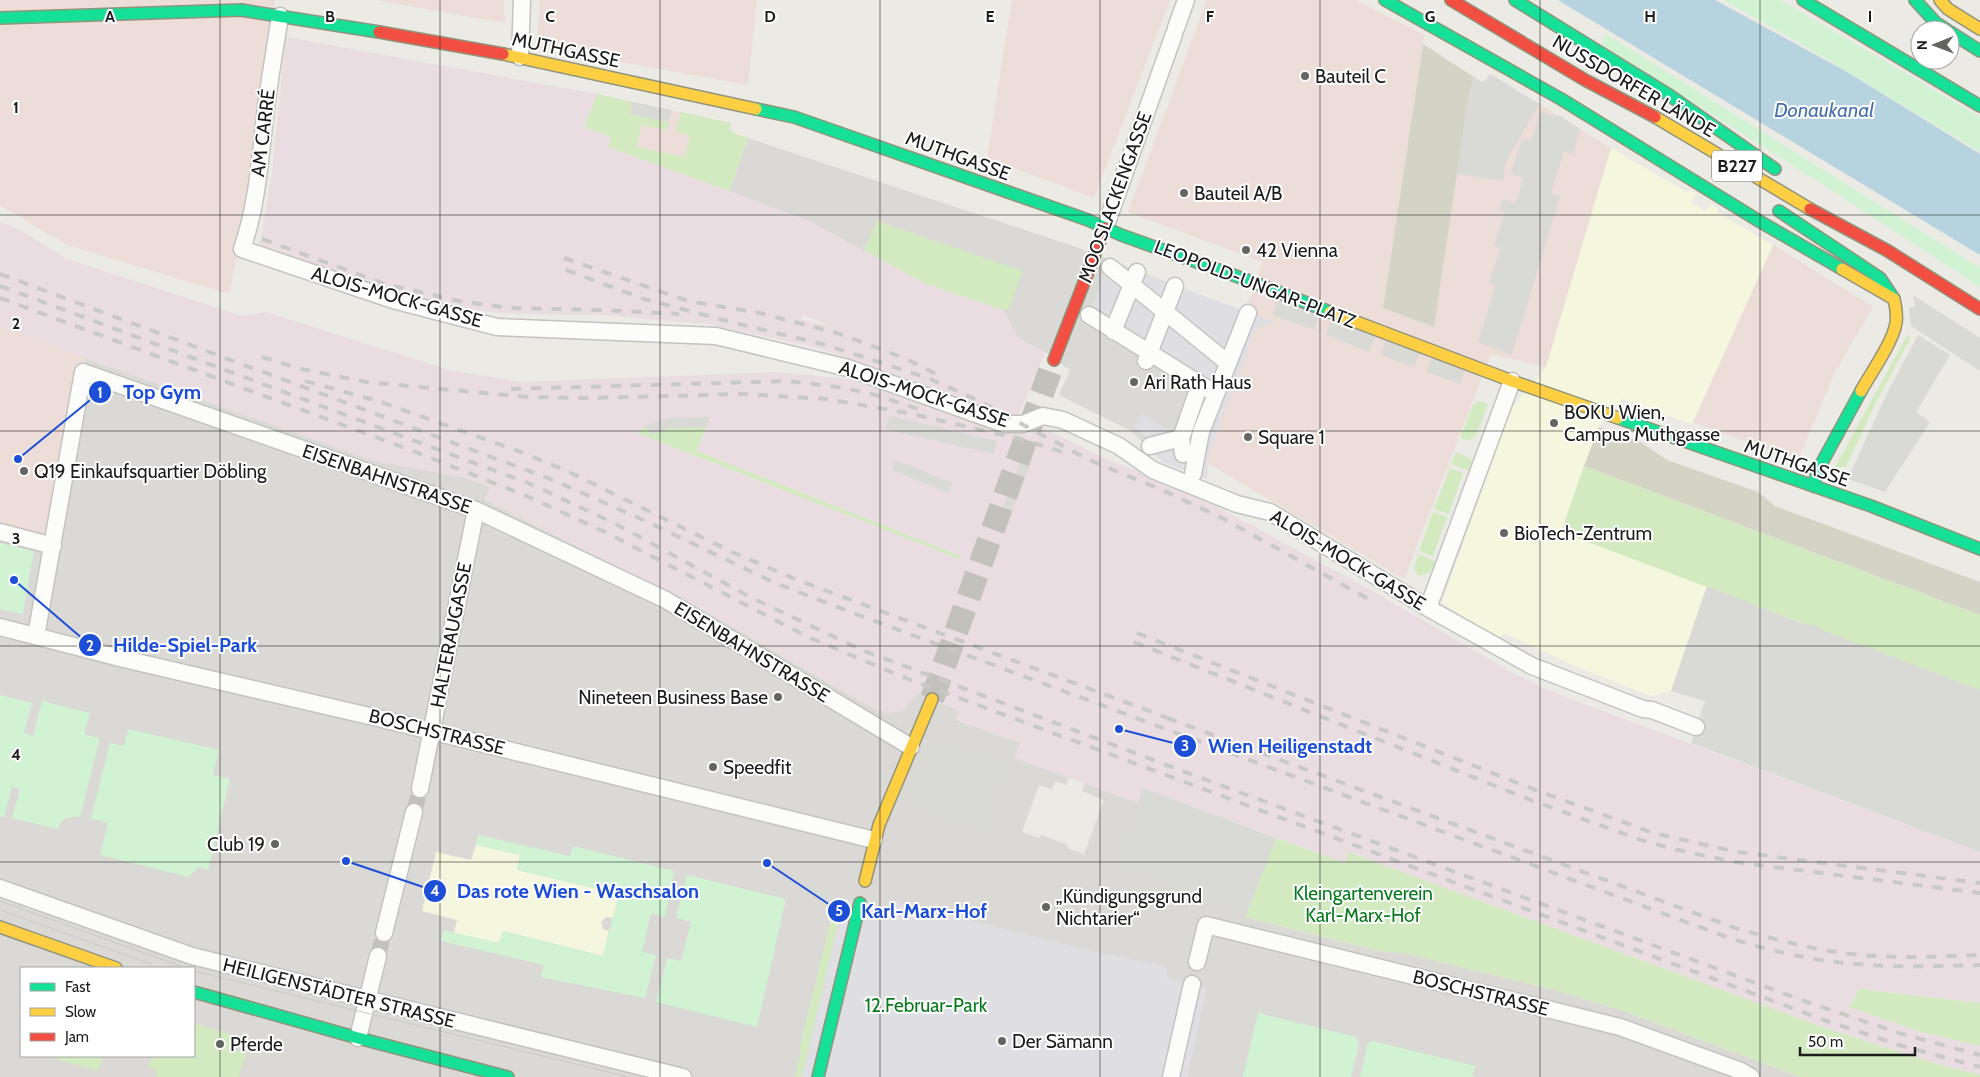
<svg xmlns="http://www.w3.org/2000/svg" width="1980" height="1077" viewBox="0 0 1980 1077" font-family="Cabin,sans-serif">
<rect width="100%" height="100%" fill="#ebeae4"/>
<path fill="#dad9d6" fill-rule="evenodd" d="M748,138L1076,247L1235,308L1163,462L1131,431L1059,395L1070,370L1045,352L1018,338L1003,310L924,283L809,221L729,191Z
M85,358L374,461L464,477L490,487L485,500L703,610L867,705L915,693L959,710L956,720L1020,743L1015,758L1069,777L1066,785L1055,781L1052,789L1039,785L1022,832L1039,838L1041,835L1068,845L1067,848L1084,854L1104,800L1082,791L1085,783L1137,803L1276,838L1245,917L1382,952L1404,953L1558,991L1624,1011L1800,1077H0V533L53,546ZM21,968H194V1056H21Z"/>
<path fill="#edddd8" d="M0,0H275L242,233L229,294L67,245L0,205Z
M375,0H504L505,23Z
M540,0H757L748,85L537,47Z
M1012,0H1170L1094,198L987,158Z
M1207,0H1356L1424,35L1383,308L1433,327L1469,94L1474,77L1482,82L1486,80L1490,74L1611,148L1546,367L1491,354L1404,579L1197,457L1262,262L1128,212Z
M597,94L731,123L730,129L735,134L748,138L729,191L608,147Z
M1773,245L1873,307L1835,372L1798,460L1693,422Z
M0,325L85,358L53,546L0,533Z"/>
<path fill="#e9dde2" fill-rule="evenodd" d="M286,37L597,94L585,127L611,137L608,146L809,221L924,283L1003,310L1018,338L1045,352L1019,414L1053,433L1106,459L1186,490L1378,594L1512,673L1557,694L1980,852V1003L1859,989L1849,1006L1921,1032L1980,1046V1075L1934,1063L1828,1029L1349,853L1345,863L1143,788L1138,803L1015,758L1020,743L956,719L959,710L916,693L906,709L889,714L867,705L703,610L485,500L490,487L464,477L374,461L85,358L0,325V221L25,233L67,259L242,316L266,312L449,370L520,382L776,372L849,379L1038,438L954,396L898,375L818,348L707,324L602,315L521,314L470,310L440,304L378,288L258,246L262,233L272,172ZM803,315L834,327L801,319Z"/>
<path fill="#f4f6dd" d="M1611,148L1687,192L1689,190L1696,194L1691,203L1706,211L1711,203L1718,208L1717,212L1773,245L1693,422L1691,424L1622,399L1600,425L1561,531L1707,586L1671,691L1651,696L1575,666L1504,633L1499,639L1442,603L1511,409L1546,367Z
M476,845L520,855L517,870L619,894L613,918L606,917L601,922L603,929L609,931L603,956L503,931L499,943L454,933L457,920L422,911L436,852L471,860Z"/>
<path fill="#d3d4c5" d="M1423,44L1474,77L1469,94L1434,327L1383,308Z
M1599,427L1639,441L1667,460L1758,492L1775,506L1980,582V615L1584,466Z"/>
<path fill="#d3eac1" d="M597,94L632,102L630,114L669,122L667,130L641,125L637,147L685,157L690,135L676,132L681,112L731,123L730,129L735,134L748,138L729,191L608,147L611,137L584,127Z
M877,221L1023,271L1009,309L1003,310L924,283L864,250Z
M1908,334L1910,339L1875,404L1846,467H1835Z
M1479,401L1488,404L1476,435C1472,441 1467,441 1460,438L1473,405Z
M646,426L651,435L671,428L706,427L697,451L961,556L960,559L637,433Z
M1456,452L1471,459L1472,466L1470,471L1451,464Z
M1584,466L1980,615V690L1561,532Z
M1450,468L1463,473L1449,514L1434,509Z
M1433,512L1447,517L1433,556L1419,551Z
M1418,554L1436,562L1429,573L1419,576L1414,570Z
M1276,838L1345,863L1348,852L1828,1029L1934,1063L1980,1075V1077H1800L1624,1011L1558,991L1404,953L1383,952L1245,917Z
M835,902L843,903L802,1077H795L801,1051L799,1050Z
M1859,989L1980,1003V1046L1921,1032L1849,1007Z
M194,1023L238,1037L234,1050L246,1053L239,1077H156L158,1071L148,1067L152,1056H194Z
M47,1056H103L98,1071Z"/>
<path fill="#d1f3d4" d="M1723,0H1780L1980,117V152L1795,40Z
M1606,34L1980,268V287L1839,195L1601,44Z
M0,543L34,551L23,614L0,609Z
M0,695L32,703L24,733L33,736L42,701L90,713L84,734L98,738L99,741L80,817C69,816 61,818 58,829L12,818L20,789L12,787L4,817L0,816Z
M128,729L219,750L213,775L230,779L208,870L198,867L189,877L100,855L108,823L91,818L110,743L124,746Z
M478,835L570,856L573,846L674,871L665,917L651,913L642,952L656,955L645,998L541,977L544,965L441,941L444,930L499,943L503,931L603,956L619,894L517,870L520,855L476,845Z
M687,875L786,899L757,1027L656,1002L667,958L681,961L691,922L676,918Z
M1258,1013L1356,1037L1359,1044L1351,1077H1243Z
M1373,1041L1475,1066L1472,1076L1477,1077H1360L1368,1043Z"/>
<path fill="#d9d9d6" d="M1490,74L1539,104L1506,162L1503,181L1457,174L1469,94L1474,77L1482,82L1486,80Z
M632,102L671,110L669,122L630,114Z
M1541,112L1558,116L1559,115L1580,129L1573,154L1564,152L1551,193L1560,196L1512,355L1478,342L1495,286L1489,283L1500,248L1494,246L1505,211L1499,209L1503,200L1516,203L1523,178L1511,174L1522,139L1531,141Z
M1278,293L1321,309L1314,330L1273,315Z
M1913,295L1980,338V371L1911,326L1909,308L1915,307Z
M1333,314L1377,330L1369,352L1326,335Z
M1388,334L1422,348L1414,367L1381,355Z
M1918,335L1950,355L1916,412L1930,422L1885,492L1848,479L1888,391Z
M1434,351L1467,364L1460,384L1426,372Z
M890,416L997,441L994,454L885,429Z
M710,417L706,427L671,428L651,435L646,426L654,422L670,418Z
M1023,454L1033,458L1008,522L999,518Z
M895,460L952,483L948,493L892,470Z
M1707,586L1801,623L1818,626L1825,631L1980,690V852L1691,743L1705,701L1671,691Z
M931,739L1007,762L985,831L907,806Z
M1143,788L1276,838L1245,917L1206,898L1118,866L1140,804L1138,803Z"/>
<path fill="#dfdee3" d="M1119,265L1276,323L1264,325L1258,329L1253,336L1211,449L1207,461L1208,475L1206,479L1163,462L1148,448L1152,443L1134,426L1142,414L1176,434L1189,403L1188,392L1185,385L1180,380L1085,325L1105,272Z
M844,899L887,910L890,900L1089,950L1167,967L1166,977L1207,988L1187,1077H802Z"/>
<path fill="#b6d3df" d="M1558,0H1715L1847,72L1980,154V255Z"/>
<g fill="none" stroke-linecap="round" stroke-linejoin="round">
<path stroke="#c2c1bc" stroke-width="16" stroke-dasharray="16 8" stroke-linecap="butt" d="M414,812L420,789
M378,956L384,933"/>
<path stroke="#c2c1bc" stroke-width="24" stroke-dasharray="24 12" stroke-linecap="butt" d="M932,699L1054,360"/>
<g stroke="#c3c3c0" stroke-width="19">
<path id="street" d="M280,16C275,49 269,82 265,116C260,160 257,206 242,249L393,300L497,327L716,336L848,368L1004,424H1023L1043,416L1063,420L1119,446L1153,470L1237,504L1270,512L1428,608L1532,666L1643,709L1652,710L1696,727
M1176,28L1186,0
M520,57L522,0
M1105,228L1174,34
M1110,267L1228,363
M1089,315L1216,394
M1113,331L1137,272
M1146,361L1175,286
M1181,438L1200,384
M1150,446L1181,438L1183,454
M1193,474L1201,432L1248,313
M0,532L53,546
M1428,608L1512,381
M0,627L124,659L382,719L874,840
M36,636L83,372L476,510L666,600L911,747
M420,789L476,510
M0,888L192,956L683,1077
M384,933L414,812
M1197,962L1206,925L1620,1027L1741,1071L1751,1077
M358,1038L378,956
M1171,1077L1192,984"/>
</g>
<g stroke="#90947c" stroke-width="14">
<path id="fast" d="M1385,0L1561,99L1759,221L1842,269
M1515,0L1669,95L1775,169
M1803,0L1980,106
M1915,0L1936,23L1947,30
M0,18L241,10L379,32
M1950,32L1980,51
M756,109L794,117L1088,220L1121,235L1258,284L1330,312
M1779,211L1880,278L1894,299
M1618,418L1871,506L1980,549
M1813,486L1819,468L1861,391
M194,992L358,1038L508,1077
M818,1077L860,903"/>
</g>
<g stroke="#90947c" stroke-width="14">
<path id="slow" d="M1940,0L1948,9L1980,29
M503,54L756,109
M1655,117L1810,209
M1842,269L1894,299C1896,307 1897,315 1896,323C1893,342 1871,373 1861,391
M1330,312L1512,381L1618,418
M865,881L879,825L932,699
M0,927L116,968"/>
</g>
<g stroke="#90947c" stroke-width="14">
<path id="jam" d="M1451,0L1585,80L1655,117
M379,32L503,54
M1810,209L1888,251L1980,309
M1054,360L1105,228"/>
</g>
<use href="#street" stroke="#fcfcfb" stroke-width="16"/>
<use href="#fast" stroke="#16e098" stroke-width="11"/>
<use href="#slow" stroke="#ffcf43" stroke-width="11"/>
<use href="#jam" stroke="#f24e42" stroke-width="11"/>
<path stroke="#c9c9c8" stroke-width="1" d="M0,901L186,968
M0,910L151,964
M194,971L629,1077"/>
<path stroke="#c9c9c8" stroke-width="4" stroke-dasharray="10 10" stroke-linecap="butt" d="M262,239L385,284L459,301L509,308L604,310L679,314
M564,258L688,301L760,313L837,333L904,358L942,377
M566,270L644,299L731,322L826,345L928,378L977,400L1089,460L1162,490L1224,519L1372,601
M0,274L553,480L650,523L775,583L853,613L1732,939C1759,947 1786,954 1814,959C1869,968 1925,967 1980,965
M0,286L528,483L614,523L752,598L862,650L1201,778L1807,1002L1902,1034L1980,1055
M0,298L413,451L529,497L605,532L808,637L908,679L1824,1020L1899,1045L1980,1067
M262,357L301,369L366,382L528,397L589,398L742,394L826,399L908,413L1024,440L1062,452
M305,381L378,401L521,452L567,471L732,552L795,579L1173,720
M511,389L788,381L844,388L875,395L922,410
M1137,633L1533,789L1653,833L1737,852L1980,883
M1134,642L1528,799L1638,839L1673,849L1735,862L1980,893
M1167,718L1735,928C1770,938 1806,948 1843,953C1888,959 1935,957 1980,955"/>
</g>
<path fill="none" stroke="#1c1c1c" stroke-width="1" stroke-opacity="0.55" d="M220,0V1077M440,0V1077M660,0V1077M880,0V1077M1100,0V1077M1320,0V1077M1540,0V1077M1760,0V1077M0,215H1980M0,431H1980M0,646H1980M0,862H1980"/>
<g fill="#646462" stroke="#fff" stroke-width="2">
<circle cx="1305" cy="76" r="5"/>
<circle cx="1184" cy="193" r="5"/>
<circle cx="1246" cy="250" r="5"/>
<circle cx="1134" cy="382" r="5"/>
<circle cx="1554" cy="423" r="5"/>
<circle cx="1248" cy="437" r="5"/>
<circle cx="24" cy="471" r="5"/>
<circle cx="1504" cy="533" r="5"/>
<circle cx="778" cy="697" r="5"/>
<circle cx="713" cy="767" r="5"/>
<circle cx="275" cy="844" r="5"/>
<circle cx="1046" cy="907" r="5"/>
<circle cx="1002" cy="1041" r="5"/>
<circle cx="220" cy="1044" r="5"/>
</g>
<g text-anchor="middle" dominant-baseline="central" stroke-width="4" stroke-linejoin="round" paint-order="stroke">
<rect fill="#fff" stroke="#606060" stroke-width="1" x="1712" y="150.5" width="50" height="31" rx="4"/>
<g font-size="18" font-weight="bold" fill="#1c1c1c">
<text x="1737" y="166">B227</text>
</g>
<g font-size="19" fill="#1c1c1c" stroke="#fff">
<text transform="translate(566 50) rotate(12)">MUTHGASSE</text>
<text transform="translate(1634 86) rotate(30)">NUSSDORFER LÄNDE</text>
<text transform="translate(263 133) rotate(-83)">AM CARRÉ</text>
<text transform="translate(958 156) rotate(20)">MUTHGASSE</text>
<text transform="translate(1115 197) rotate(-70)">MOOSLACKENGASSE</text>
<text transform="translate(1255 284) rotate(21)">LEOPOLD-UNGAR-PLATZ</text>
<text transform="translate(397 297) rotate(16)">ALOIS-MOCK-GASSE</text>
<text transform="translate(924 394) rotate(18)">ALOIS-MOCK-GASSE</text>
<text transform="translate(1797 463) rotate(19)">MUTHGASSE</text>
<text transform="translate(387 479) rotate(19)">EISENBAHNSTRASSE</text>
<text transform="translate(1348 560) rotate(31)">ALOIS-MOCK-GASSE</text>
<text transform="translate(451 635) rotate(-79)">HALTERAUGASSE</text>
<text transform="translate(752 652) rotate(31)">EISENBAHNSTRASSE</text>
<text transform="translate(437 732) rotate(14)">BOSCHSTRASSE</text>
<text transform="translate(339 993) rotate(14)">HEILIGENSTÄDTER STRASSE</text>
<text transform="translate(1481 993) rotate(14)">BOSCHSTRASSE</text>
</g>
<g font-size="19" fill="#1c1c1c" stroke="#fff" text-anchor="start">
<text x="1315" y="76">Bauteil C</text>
<text x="1194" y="193">Bauteil A/B</text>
<text x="1256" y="250">42 Vienna</text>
<text x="1144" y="382">Ari Rath Haus</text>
<text x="1564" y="412">BOKU Wien,<tspan x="1564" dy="22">Campus Muthgasse</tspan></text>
<text x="1258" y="437">Square 1</text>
<text x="34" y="471">Q19 Einkaufsquartier Döbling</text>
<text x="1514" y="533">BioTech-Zentrum</text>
<text x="768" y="697" text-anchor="end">Nineteen Business Base</text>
<text x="723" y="767">Speedfit</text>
<text x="265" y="844" text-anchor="end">Club 19</text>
<text x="1056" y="896">„Kündigungsgrund<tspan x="1056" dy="22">Nichtarier“</tspan></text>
<text x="1012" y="1041">Der Sämann</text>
<text x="230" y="1044">Pferde</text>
</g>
<g font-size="19" fill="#097b1d" stroke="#fff">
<text x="1363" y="893">Kleingartenverein<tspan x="1363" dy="22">Karl-Marx-Hof</tspan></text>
<text x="926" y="1005">12.Februar-Park</text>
</g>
<g font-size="20" font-style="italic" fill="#4770ad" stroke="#fff">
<text x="1824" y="110">Donaukanal</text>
</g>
</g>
<g font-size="16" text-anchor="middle" font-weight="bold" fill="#1c1c1c" stroke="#fff" stroke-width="4" stroke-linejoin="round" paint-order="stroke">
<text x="110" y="22">A</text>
<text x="330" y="22">B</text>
<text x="550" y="22">C</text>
<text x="770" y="22">D</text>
<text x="990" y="22">E</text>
<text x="1210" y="22">F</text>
<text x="1430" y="22">G</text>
<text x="1650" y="22">H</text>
<text x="1870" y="22">I</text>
<text x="16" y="113">1</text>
<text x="16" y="329">2</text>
<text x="16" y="544">3</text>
<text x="16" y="760">4</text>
</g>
<path fill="none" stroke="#1d4ed8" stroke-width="2" d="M18 459L100 392M14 580L90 645M1119 729L1185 746M346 861L435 891M767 863L839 911"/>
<g fill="#1d4ed8" stroke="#fff" stroke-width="2">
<circle cx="18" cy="459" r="5"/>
<circle cx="14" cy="580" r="5"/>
<circle cx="1119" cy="729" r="5"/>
<circle cx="346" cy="861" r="5"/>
<circle cx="767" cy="863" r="5"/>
<circle cx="100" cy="392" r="12"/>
<circle cx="90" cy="645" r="12"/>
<circle cx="1185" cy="746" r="12"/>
<circle cx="435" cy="891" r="12"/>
<circle cx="839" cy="911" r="12"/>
</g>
<g font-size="15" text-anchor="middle" font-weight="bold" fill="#fff">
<text x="100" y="398">1</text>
<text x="90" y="651">2</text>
<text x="1185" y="751">3</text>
<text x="435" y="896">4</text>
<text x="839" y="916">5</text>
</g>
<g font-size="20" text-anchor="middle" font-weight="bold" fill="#1d4ed8" stroke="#fff" stroke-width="4" stroke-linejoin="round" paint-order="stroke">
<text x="162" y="399">Top Gym</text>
<text x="185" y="652">Hilde-Spiel-Park</text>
<text x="1290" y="753">Wien Heiligenstadt</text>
<text x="578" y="898">Das rote Wien - Waschsalon</text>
<text x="924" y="918">Karl-Marx-Hof</text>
</g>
<rect x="20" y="967" width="175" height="90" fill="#ffffff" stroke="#a4a4a4"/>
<rect x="30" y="983" width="25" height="8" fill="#16e098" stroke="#a4a4a4"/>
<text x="65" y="992" font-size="15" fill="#1c1c1c">Fast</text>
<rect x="30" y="1008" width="25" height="8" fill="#ffcf43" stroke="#a4a4a4"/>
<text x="65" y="1017" font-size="15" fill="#1c1c1c">Slow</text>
<rect x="30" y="1033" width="25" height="8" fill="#f24e42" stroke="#a4a4a4"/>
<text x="65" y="1042" font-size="15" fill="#1c1c1c">Jam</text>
<g transform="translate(1935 45) rotate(269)"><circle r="24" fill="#ffffff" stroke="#a4a4a4"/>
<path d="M0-4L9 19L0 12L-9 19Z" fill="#646462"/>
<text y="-8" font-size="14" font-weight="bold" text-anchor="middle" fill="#1c1c1c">N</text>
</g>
<path d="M1800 1047v8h115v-8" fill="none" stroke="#1c1c1c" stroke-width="2.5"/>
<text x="1808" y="1047" font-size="15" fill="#1c1c1c" stroke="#ffffff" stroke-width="4" paint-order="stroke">50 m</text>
</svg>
